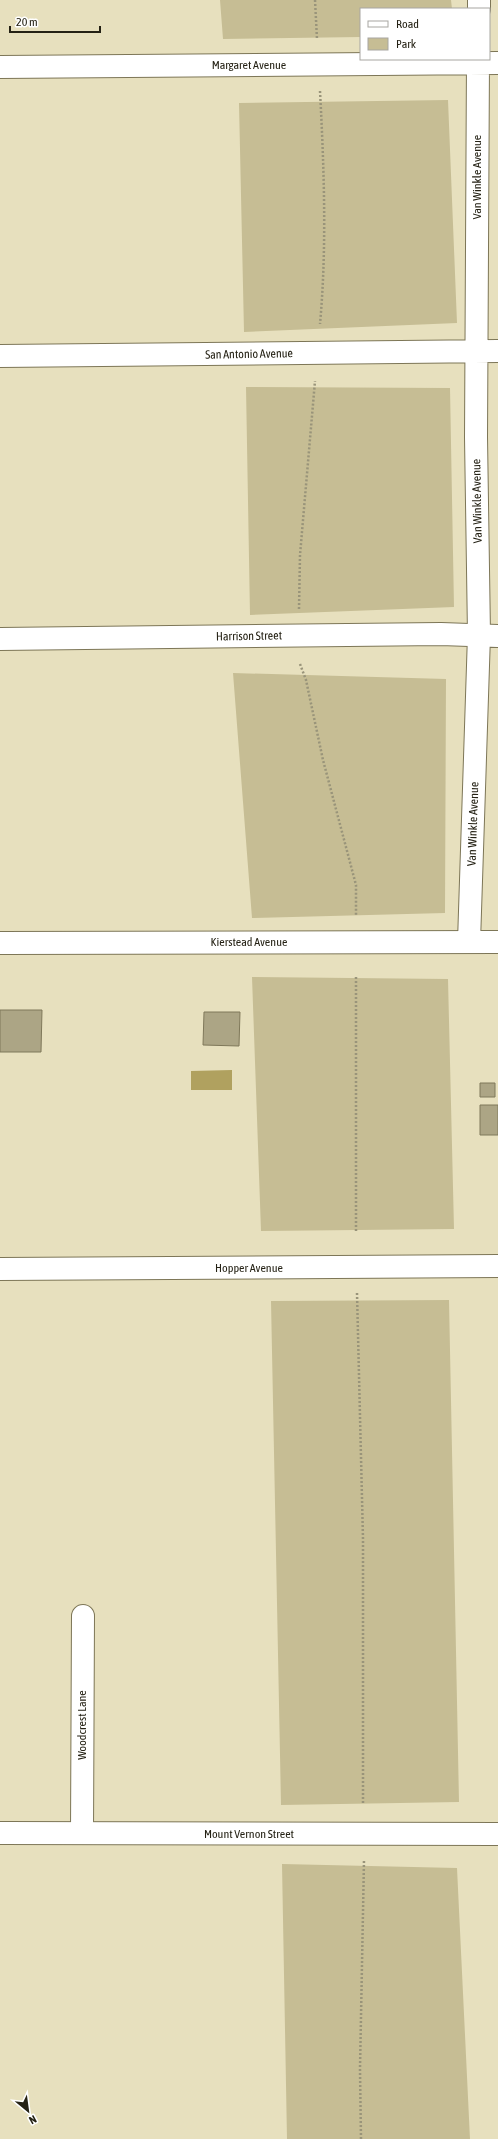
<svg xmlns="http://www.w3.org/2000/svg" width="498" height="2139" viewBox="0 0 498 2139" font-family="'Asap Condensed',sans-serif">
<rect width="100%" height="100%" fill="#e7e0be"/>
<path fill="#c6bd94" d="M220,0H451L452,9H361V37L223,39Z
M448,100L457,323L244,332L239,103Z
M246,387L450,388L454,607L250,615Z
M233,673L446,679L445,913L252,918Z
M252,977L448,979L454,1229L261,1231Z
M449,1300L459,1802L281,1805L271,1301Z
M282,1864L457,1868L470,2139H287Z"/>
<path fill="#b0a15f" d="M232,1070V1090H191V1071Z"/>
<path fill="#aca585" stroke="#7f785a" d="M0,1010H42L41,1052H0Z
M204,1012H240L239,1046L203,1045Z
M480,1083H495V1097H480Z
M480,1105H498V1135H480Z"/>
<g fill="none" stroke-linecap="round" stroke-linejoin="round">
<g stroke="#7d7657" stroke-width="24">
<path id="street" d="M479,9V0
M0,67L498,63
M0,356L498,351
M0,639L441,634L498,636
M469,942L479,635L476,437L478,59
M0,943L498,942
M0,1269L498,1266
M0,1833L498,1834
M82,1833L83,1616"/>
</g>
<path stroke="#99947a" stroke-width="2.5" stroke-dasharray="2 2" stroke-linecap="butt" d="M315,0L317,39
M320,91C324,168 327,246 320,324
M299,609L300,555L315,381
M300,664L306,680L323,760L356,885V915
M356,1231V976
M357,1293L363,1539V1805
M361,2139L360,2069L364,1860"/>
<use href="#street" stroke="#fff" stroke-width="22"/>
</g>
<g text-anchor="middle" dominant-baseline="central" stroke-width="3" stroke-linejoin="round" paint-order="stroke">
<g font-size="12" fill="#242114" stroke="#fff">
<text x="249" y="65">Margaret Avenue</text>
<text transform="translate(477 177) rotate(-90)">Van Winkle Avenue</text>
<text transform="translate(249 354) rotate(-1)">San Antonio Avenue</text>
<text transform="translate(477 501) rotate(-91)">Van Winkle Avenue</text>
<text transform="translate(249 636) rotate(-1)">Harrison Street</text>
<text transform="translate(473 824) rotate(-88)">Van Winkle Avenue</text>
<text x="249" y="942">Kierstead Avenue</text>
<text x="249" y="1268">Hopper Avenue</text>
<text transform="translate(82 1725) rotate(-90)">Woodcrest Lane</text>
<text x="249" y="1834">Mount Vernon Street</text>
</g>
</g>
<rect x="360" y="8" width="130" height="52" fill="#ffffff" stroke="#a7a6a1"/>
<rect x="368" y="21" width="20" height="6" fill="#ffffff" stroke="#a7a6a1"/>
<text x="396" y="28" font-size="12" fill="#242114">Road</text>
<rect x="368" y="38" width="20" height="12" fill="#c6bd94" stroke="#a7a6a1"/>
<text x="396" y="48" font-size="12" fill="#242114">Park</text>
<g transform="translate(28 2111) rotate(151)" stroke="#ffffff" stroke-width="3" paint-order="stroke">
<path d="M0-3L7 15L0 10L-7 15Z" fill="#242114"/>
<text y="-6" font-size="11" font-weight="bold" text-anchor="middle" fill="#242114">N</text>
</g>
<path d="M10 26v6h90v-6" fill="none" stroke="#242114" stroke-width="2"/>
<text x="16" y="26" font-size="12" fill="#242114" stroke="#ffffff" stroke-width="3" paint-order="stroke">20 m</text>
</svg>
